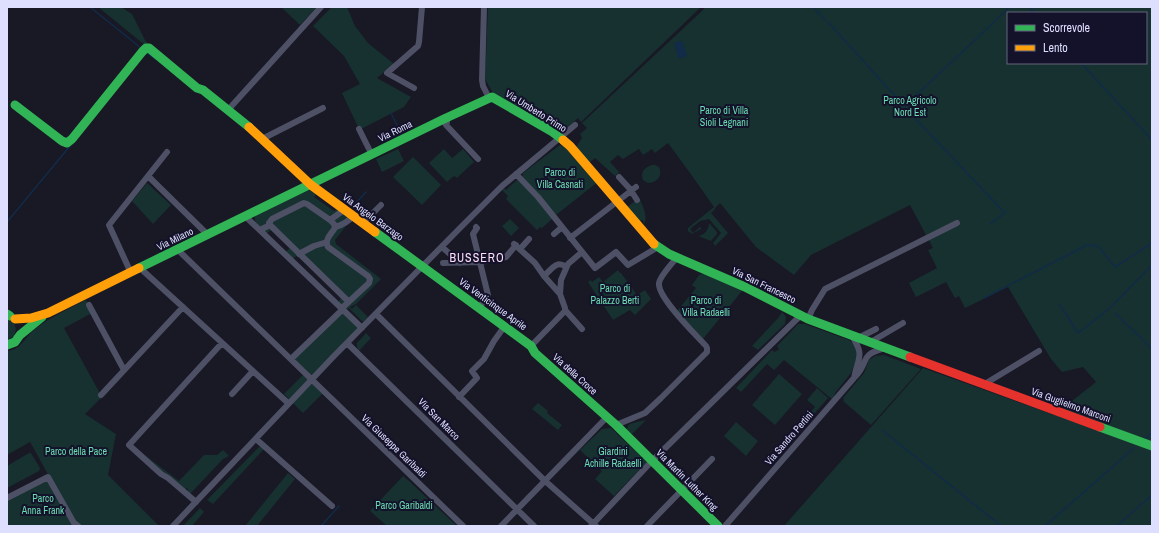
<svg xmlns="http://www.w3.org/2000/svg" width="1159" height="533" viewBox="0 0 1159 533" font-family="'Archivo Narrow',sans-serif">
<rect width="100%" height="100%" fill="#191825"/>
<path fill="#16312f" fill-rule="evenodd" d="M98,7H121L132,14L145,40L148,44L146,46Z
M281,7H317L300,25Z
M332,7H347L355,26L368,43L394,64L377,78L411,97L404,107L361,129H359L342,93L360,84L344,56L313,26Z
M488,7H701L581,122L578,118L567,128L558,132L493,93L485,79Z
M703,7H1152V526H784L923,368L1054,415L1096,382L1083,367L1062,372L1051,359L1008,287L965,308L959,296L955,298L946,282L916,297L909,283L937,268L928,250L933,248L910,205L811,255L794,275L756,247L720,203L715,208V209L711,213L728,233L715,246L713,243L721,233L709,219L700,221L690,229L693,233L700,227L701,228V229L692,234L688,231V228L714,207L690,173L668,143L655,153L652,149L643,155L639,149L623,159L618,155L610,162L619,172L615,176L595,158L589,163L576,147L582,138L580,134L587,128L582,123L704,9ZM1008,13H1146V63H1008Z
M560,145L566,146L599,181L556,215L522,179L523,173Z
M398,149L404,161L382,172L376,159Z
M444,149L452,158L463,149L474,162L457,178L454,176L447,182L429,163Z
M413,157L441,185L422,205L393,177Z
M651,165H655L659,167C663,176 657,183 648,183L643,180C640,173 644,168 651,165Z
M519,178L553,218L542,228L540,227L537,230L506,199L508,196L500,188L502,186L506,190Z
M147,183L171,205L153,224L132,201Z
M312,189L318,192L314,197L334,211L339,207L353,217L335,240L336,244L381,279L356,304L350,307L352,309L356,305L368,317L363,322L349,308L345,311L337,304L341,298L297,255L292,261L284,253L290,248L271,230L265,235L255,221V215L307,191Z
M639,198C643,206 648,216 644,224L643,220L639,221L627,207Z
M510,219L519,228L511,236L502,226Z
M710,224L717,232V234L711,241L698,236C705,235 708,230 709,224Z
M618,270L620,273H621L637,295L645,290L651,299L635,315L630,310L613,320L588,282L591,280L592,282L599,277L603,282Z
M706,273L742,291L703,339L677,311L696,288L692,285L699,275Z
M86,300L92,313L64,328L102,397L85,414L116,434L108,475L159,526H7V497L49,476L30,442L7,455V351C18,350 22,343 29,335C40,322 70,308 86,300Z
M342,310L361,328L311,380L323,393L303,413L284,394L305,373L292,359Z
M782,312L786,317L785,324L758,350L752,346L779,317Z
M7,319L14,323L16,329L14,336L7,340Z
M798,324H805L849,340L854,344L858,355L851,373L835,393L833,400L784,360L774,370L767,364L741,392L736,388L772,350L775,352L779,349L777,346Z
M366,333L371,338L359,351L357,347V343Z
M884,355L921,369L871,425L843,401L844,400L843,398L864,373L869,360L875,356Z
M779,374L802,394L775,425L752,405Z
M817,388L828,398L793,438L790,435L815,407L807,400Z
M538,403L548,411L547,413L562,425L558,430L532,409Z
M646,420L632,434L627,430L628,426L630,424L637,422Z
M736,422L758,441L746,456L724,436Z
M611,428L647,462L614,496L595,479L602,471L580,450L602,429Z
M133,446L179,481L204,455H217L223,450L229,456L223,459L190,494L187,491L188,489L187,488L185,490L181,488Z
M259,447H262L264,449L213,504L207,500Z
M29,453H31L40,468L39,471L7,488V466Z
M288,473L295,479L257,526H245Z
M403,476L409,481L457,526H387L370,511Z
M200,508L204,512L192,526H183Z"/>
<path fill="#112b49" d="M682,41L687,56L679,59L674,43Z"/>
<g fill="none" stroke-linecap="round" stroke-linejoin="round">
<path stroke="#112b49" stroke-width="1.5" d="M90,7L141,48
M813,7L825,20
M1029,7L1035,13
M828,22L905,107
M147,53L155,59
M1081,63L1152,140
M910,101L1010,7
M391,113L402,135
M911,114L1005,213L990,224
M353,206L366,192
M7,222L70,146
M984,298L1087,245L1098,246L1115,267L1152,243
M1060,305L1078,333L1110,308L1152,265
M1115,313L1152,349
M882,430L1001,526
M1145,439L1152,432
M321,526L339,506
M1045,526L1134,448
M1117,526L1152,495"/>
<path stroke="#4e5066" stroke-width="6" d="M484,7L482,80L483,86L489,98
M414,88L387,73L418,46L419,42L422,7
M228,110L321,7
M446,118L447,122L445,123L446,125L478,159
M359,129L372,155
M262,139L323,108
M516,174L538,197L595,268L616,252L628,265L658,247
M148,176L208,235
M619,177L630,189L637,200
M246,217L362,328
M330,220L334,224L335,228C331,234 324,240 328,247L368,276L370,279L369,283L341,309
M363,223L381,205
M270,225L349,302
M335,227C343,225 348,222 353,216
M476,227L477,228L473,234L488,295L479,308
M260,230L270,225L269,223L272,219L304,203L307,204L330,220L344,210
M554,234L562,227
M570,238L636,187
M514,244L535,263L544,276
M442,247L460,263
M520,249L529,239
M178,250L463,526
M299,254L314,246L327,242
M443,263L480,262L506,257L516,245
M140,268L288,403
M131,273L109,225L167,152
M560,294L544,276C551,270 557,259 566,267
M89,305L124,370
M565,310L582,329
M376,314L544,480L596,526
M808,319L812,310L825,289L957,223
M858,338L876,329
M347,343L534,526
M869,343L903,323
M531,346L565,311V308L560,294L561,280L568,264L582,252
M291,359L342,310
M855,377C870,362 858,355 885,348
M983,385L1039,351
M232,394L253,371
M101,395L183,307
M459,397L477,378L472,371L484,359L494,341L504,327
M616,425L645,413L661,398L707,352V348L706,346C696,335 657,297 659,283C660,276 672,264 677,257
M256,439L332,506
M7,498L48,477L74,523L78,526
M196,502L168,478L161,474L129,445L222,343
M173,526L334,356L461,227L502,186L575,125
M501,526L607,417
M591,526L652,461L800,316
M647,526L712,459
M725,526L854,378C858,357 865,356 852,336"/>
<path stroke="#30b455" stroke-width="9" d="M15,105L62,141L67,143L72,139L142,52L146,48H149L197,88L203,90L249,127
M375,232L531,346L535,353L616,425L718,526
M654,244L669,254L745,287L808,319L910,357
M139,268L446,118L492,97L551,131L563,140
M7,314L10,316
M7,345L15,342L20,335L42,317
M1100,427L1152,446"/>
<path stroke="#ff9f0a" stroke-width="9" d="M249,127L311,185L375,232
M563,140L570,146L654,244
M15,319L31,318L48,313L139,268"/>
<path stroke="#e5322d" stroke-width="9" d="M910,357L1100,427"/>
</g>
<g text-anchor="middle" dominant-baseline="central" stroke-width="4" stroke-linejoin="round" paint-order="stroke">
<g font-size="10" fill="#6bddb2" stroke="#14122b">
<text x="910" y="100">Parco Agricolo<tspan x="910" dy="12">Nord Est</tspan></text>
<text x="724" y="110">Parco di Villa<tspan x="724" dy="12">Sioli Legnani</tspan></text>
<text x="560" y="172">Parco di<tspan x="560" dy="12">Villa Casnati</tspan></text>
<text x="615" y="288">Parco di<tspan x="615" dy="12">Palazzo Berti</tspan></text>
<text x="706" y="300">Parco di<tspan x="706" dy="12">Villa Radaelli</tspan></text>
<text x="76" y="451">Parco della Pace</text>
<text x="613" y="451">Giardini<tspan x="613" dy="12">Achille Radaelli</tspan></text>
<text x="43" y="498">Parco<tspan x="43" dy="12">Anna Frank</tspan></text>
<text x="404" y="505">Parco Garibaldi</text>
</g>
<g font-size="10" fill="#dedefe" stroke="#14122b">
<text transform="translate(536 111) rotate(32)">Via Umberto Primo</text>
<text transform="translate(395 131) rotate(-26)">Via Roma</text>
<text transform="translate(373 217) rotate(36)">Via Angelo Barzago</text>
<text transform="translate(175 239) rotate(-26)">Via Milano</text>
<text transform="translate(764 285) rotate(26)">Via San Francesco</text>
<text transform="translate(493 304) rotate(36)">Via Venticinque Aprile</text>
<text transform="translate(575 374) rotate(42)">Via della Croce</text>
<text transform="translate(1071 405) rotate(20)">Via Guglielmo Marconi</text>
<text transform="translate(439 419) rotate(45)">Via San Marco</text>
<text transform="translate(789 438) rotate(-49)">Via Sandro Pertini</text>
<text transform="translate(394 446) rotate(44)">Via Giuseppe Garibaldi</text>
<text transform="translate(687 480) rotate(45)">Via Martin Luther King</text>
</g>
<g font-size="12" letter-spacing="1" fill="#fee0f6" stroke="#14122b">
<text x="477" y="258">BUSSERO</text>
</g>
</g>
<rect width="1159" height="533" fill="none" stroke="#dedefe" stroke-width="16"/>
<rect x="1007" y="12" width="140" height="52" fill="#14122b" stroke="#65647f"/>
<rect x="1015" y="25" width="20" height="6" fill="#30b455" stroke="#65647f"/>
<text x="1043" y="32" font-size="12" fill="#dedefe">Scorrevole</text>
<rect x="1015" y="45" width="20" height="6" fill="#ff9f0a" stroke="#65647f"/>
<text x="1043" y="52" font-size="12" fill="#dedefe">Lento</text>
</svg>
